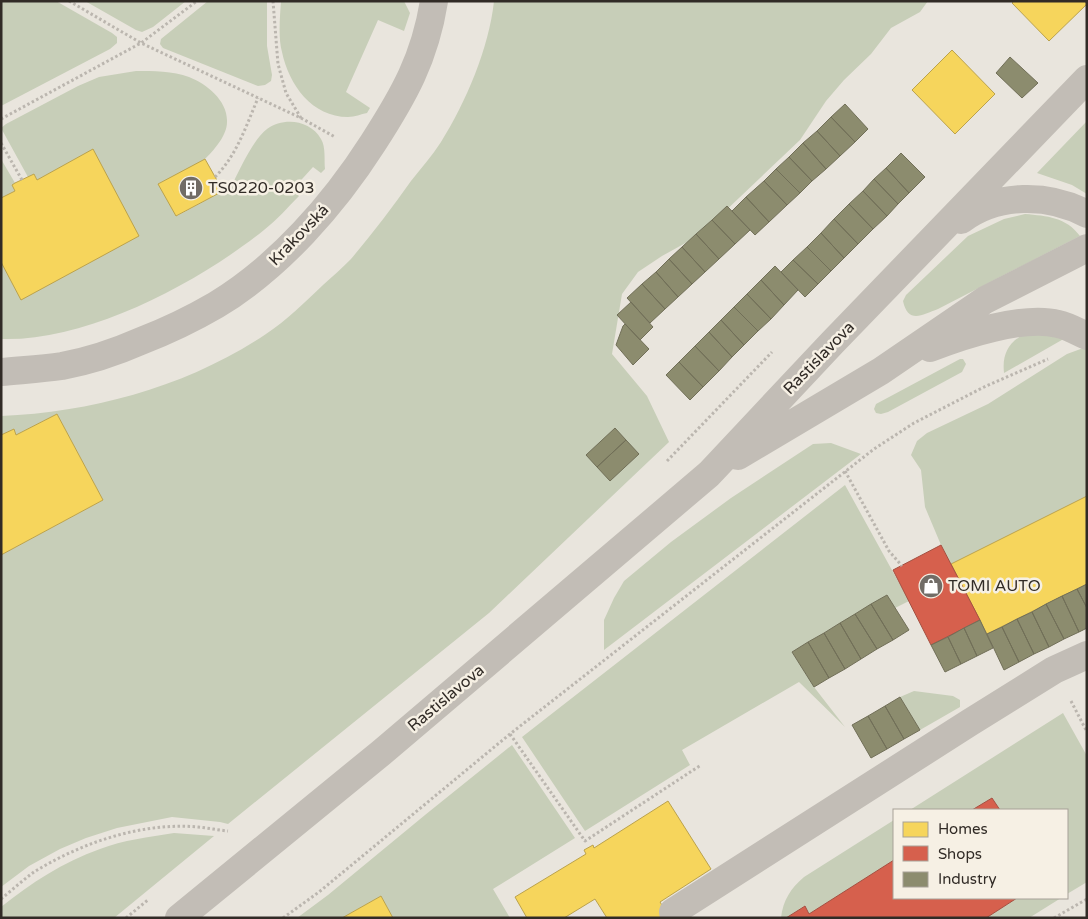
<svg xmlns="http://www.w3.org/2000/svg" width="1088" height="919" viewBox="0 0 1088 919" font-family="'Varela Round',sans-serif">
<rect width="100%" height="100%" fill="#e9e5dd"/>
<path fill="#c7ceb8" d="M1,1H56L112,33L117,37V43L110,49L1,106Z
M85,1H186L153,27L142,32L136,30Z
M208,1H267V46L272,75L271,81L265,85L258,86L163,48L160,44L161,39Z
M281,1H404L410,13L404,31L378,20L346,92L370,108L367,113C361,114 355,117 348,117C312,117 289,85 282,52C278,38 280,16 281,1Z
M494,1H928L920,12L891,28L871,54L844,80L826,101L800,140L700,235L662,256L638,272L622,294L612,354L647,396L669,442L489,613L228,824L220,822L172,817L117,828L86,838L60,849L29,866L1,887V555L103,500L57,414L16,435L14,429L1,435V416C94,412 188,386 266,334C286,321 305,302 323,285C332,277 342,268 351,259C372,234 392,208 411,181C421,168 432,156 441,142C466,102 489,48 494,1Z
M136,71C153,71 173,71 189,77C207,84 228,101 227,122C227,135 215,149 206,158C196,167 171,177 158,184L177,216L223,191L225,194L229,191C237,175 253,139 267,129C284,117 310,120 321,139C326,147 324,160 325,169L321,173L313,167L293,189L299,196C288,207 277,220 264,230C198,283 87,342 1,339V262L93,150L37,180L34,174L28,177L1,128L6,124L78,86L99,77Z
M1087,121V194L1072,185L1037,173Z
M1,159L15,183L12,185L15,191L1,198Z
M1025,214C1047,216 1066,217 1080,236L938,309C922,315 908,324 903,301L906,295L968,236L1004,219Z
M1024,334L1067,337L1004,373C1002,355 1008,343 1024,334Z
M1086,347L1087,496L951,564L941,545L925,507L921,470L911,455L917,441L927,433L988,404L1067,354Z
M960,359H963L966,364L962,372L888,412L881,414L876,413L874,409L876,404Z
M831,443L861,454L604,650V620L614,598L624,581L671,542L731,498L813,444Z
M845,485L909,601L895,608L887,595L792,652L814,687L845,727L799,682L682,750L690,765L585,831L522,737Z
M914,691L953,696L960,700V707L920,730L900,697Z
M1063,713L1087,756V882L1067,894V810H1000L992,798L972,810H910Z
M512,745L575,838L493,889L510,918H393L381,896L342,918H297L328,895L425,815Z
M894,820V860L809,914L804,906L786,918H781C783,900 791,888 804,877Z
M174,833L214,836L114,918H1V907C31,883 63,862 100,849C123,840 149,837 174,833Z
M1017,898H1061L1029,918H986Z"/>
<path fill="#f6d55c" stroke="#bba24c" d="M1014,1H1084L1087,4L1049,41L1012,3Z
M952,50L995,94L955,134L912,90Z
M93,149L139,236L21,300L1,262V198L15,191L12,185L15,183L34,174L37,180Z
M205,159L223,191L176,216L158,184Z
M57,414L103,500L1,555V435L14,429L16,435Z
M1087,496V584L987,634L951,564Z
M668,801L711,869L660,902L670,918H607L595,899L564,918H527L515,897L586,854L584,850L593,845L594,848Z
M381,896L393,918H342Z"/>
<path fill="#d6604d" stroke="#a45041" d="M941,545L980,620L931,645L893,570Z
M992,798L1000,810H972Z
M894,860V898H1017L986,918H786L805,906L809,914Z"/>
<path fill="#8c8c6e" stroke="#716f58" d="M1010,57L1038,83L1022,98L996,73Z
M845,104L868,129L855,142L831,117Z
M831,117L855,142L840,156L817,131Z
M817,131L840,156L826,169L803,143Z
M803,143L826,169L812,181L789,157Z
M901,153L925,177L909,193L886,168Z
M789,157L812,181L800,193L776,169Z
M886,168L909,193L898,204L874,179Z
M776,169L800,193L787,205L764,181Z
M874,179L898,204L887,216L863,191Z
M764,181L787,205L769,222L746,197Z
M863,191L887,216L873,229L849,204Z
M746,197L769,222L755,235L732,211Z
M849,204L873,229L858,244L834,219Z
M727,206L750,230L735,244L712,220Z
M834,219L858,244L844,258L821,233Z
M712,220L735,244L719,259L696,234Z
M821,233L844,258L831,271L807,247Z
M696,234L719,259L705,272L682,247Z
M682,247L705,272L692,284L669,259Z
M807,247L831,271L818,284L793,260Z
M669,259L692,284L678,297L656,272Z
M793,260L818,284L805,297L781,272Z
M775,266L798,290L784,305L761,280Z
M656,272L678,297L665,309L642,284Z
M761,280L784,305L771,319L747,294Z
M642,284L665,309L650,323L627,298Z
M747,294L771,319L758,331L734,307Z
M631,302L653,327L640,340L617,315Z
M734,307L758,331L744,345L721,320Z
M721,320L744,345L732,357L709,332Z
M625,324L649,349L633,365L616,345L623,326Z
M709,332L732,357L719,371L695,346Z
M695,346L719,371L703,387L679,362Z
M679,362L703,387L690,400L666,375Z
M615,428L626,440L597,467L586,455Z
M626,440L639,454L610,481L597,467Z
M1087,584V608L1077,589Z
M1077,589L1087,608V628L1079,632L1062,596Z
M887,595L909,630L893,640L871,604Z
M1062,596L1079,632L1064,639L1046,604Z
M871,604L893,640L877,649L855,614Z
M1046,604L1064,639L1049,647L1032,612Z
M1032,612L1049,647L1034,654L1017,619Z
M855,614L877,649L861,659L840,623Z
M1017,619L1034,654L1019,662L1002,627Z
M980,620L993,648L977,656L964,628Z
M840,623L861,659L845,669L824,633Z
M1002,627L1019,662L1004,670L987,634Z
M964,628L977,656L961,664L948,637Z
M824,633L845,669L829,678L808,642Z
M948,637L961,664L945,672L931,645Z
M808,642L829,678L814,687L792,652Z
M900,697L920,730L904,739L885,706Z
M885,706L904,739L887,749L868,716Z
M868,716L887,749L871,758L852,725Z"/>
<g fill="none" stroke-linecap="round" stroke-linejoin="round">
<path stroke="#bbb6af" stroke-width="3" stroke-dasharray="2.5 2.5" stroke-linecap="butt" d="M69,1L141,43L301,118L335,137
M273,1L278,64L286,93L301,118
M1,119L141,43L197,1
M1,143L22,180
M215,177C237,155 246,126 258,98
M667,461L772,352
M845,471L889,551L902,566
M1071,701L1087,732
M510,734L585,841L701,765
M1,899C12,890 23,880 34,872C81,843 141,822 198,827C208,828 218,830 228,831
M126,918L149,899
M283,918L319,892L510,734L874,449L914,423L986,386L1048,359
M1054,918L1087,899"/>
<path stroke="#c2bdb6" stroke-width="28" d="M961,220C997,193 1048,193 1087,214
M930,348C963,335 1024,315 1058,324C1068,326 1078,332 1087,336
M1,372C21,370 42,369 62,366C89,361 116,352 141,341C167,331 192,319 216,305C279,267 334,204 373,143C404,95 425,58 434,1
M738,456L881,371L985,300L1087,248
M673,912L969,723L1054,670L1087,655
M179,918L381,753L709,474L832,343L1087,79"/>
</g>
<defs>
<g id="building-disc" transform="scale(1.25)"><circle r="9.5" fill="#716c66" stroke="#f6f0e4"/><path d="M-4-6H4V6H1V3H-1V6H-4ZM-2.5-4.3h1.7v1.8h-1.7ZM.8-4.3h1.7v1.8H.8ZM-2.5-1h1.7V.8h-1.7ZM.8-1h1.7V.8H.8Z" fill="#fff"/></g>
<g id="shop-disc" transform="scale(1.25)"><circle r="9.5" fill="#716c66" stroke="#f6f0e4"/><path d="M-5-2.5h2.3a2.7 3.5 0 0 1 5.4 0H5L5.5 6h-11ZM-1.5-2.5h3a1.5 2.3 0 0 0-3 0Z" fill="#fff"/></g>
</defs>
<g fill-rule="evenodd">
<use href="#building-disc" x="191" y="188"/>
<use href="#shop-disc" x="931" y="586"/>
</g>
<g text-anchor="middle" dominant-baseline="central" stroke-width="5" stroke-linejoin="round" paint-order="stroke">
<g font-size="16" fill="#312b26" stroke="#f6f0e4" text-anchor="start">
<text x="208" y="188">TS0220-0203</text>
<text x="948" y="586">TOMI AUTO</text>
</g>
<g font-size="16" fill="#312b26" stroke="#f6f0e4">
<text transform="translate(299 235) rotate(-46)">Krakovská</text>
<text transform="translate(819 358) rotate(-46)">Rastislavova</text>
<text transform="translate(446 698) rotate(-40)">Rastislavova</text>
</g>
</g>
<rect width="1088" height="919" fill="none" stroke="#312b26" stroke-width="5"/>
<rect x="893" y="809" width="175" height="90" fill="#f6f0e4" stroke="#a7a198"/>
<rect x="903" y="822" width="25" height="15" fill="#f6d55c" stroke="#a7a198"/>
<text x="938" y="834" font-size="15" fill="#312b26">Homes</text>
<rect x="903" y="846" width="25" height="15" fill="#d6604d" stroke="#a7a198"/>
<text x="938" y="859" font-size="15" fill="#312b26">Shops</text>
<rect x="903" y="872" width="25" height="15" fill="#8c8c6e" stroke="#a7a198"/>
<text x="938" y="884" font-size="15" fill="#312b26">Industry</text>
</svg>
